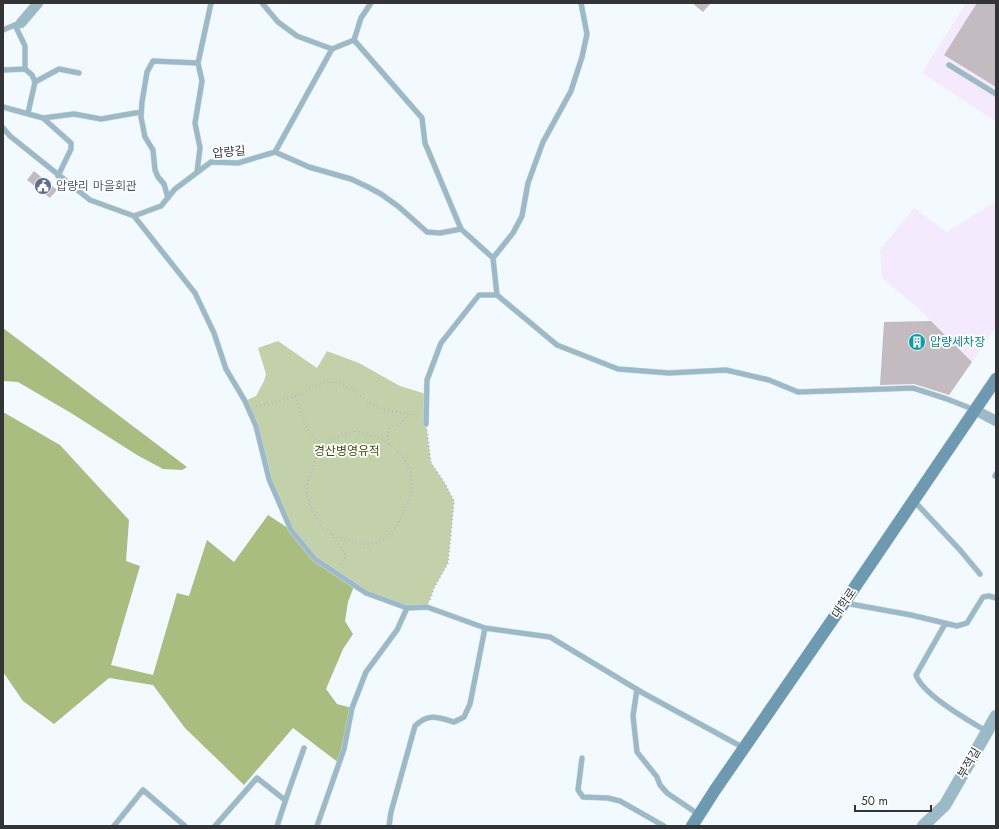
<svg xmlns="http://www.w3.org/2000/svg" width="999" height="829" viewBox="0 0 999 829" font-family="Jost,'Noto Sans KR',sans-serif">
<rect width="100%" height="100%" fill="#f2f9ff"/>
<path fill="#f5e9fd" d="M966,3H996V122L922,73Z
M996,201V327L972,362L917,307L882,278L880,250L914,208L947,232Z"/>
<path fill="#c3d1aa" d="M278,341L317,368L327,351L359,363L400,386L426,394V424L431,463L444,482L454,501L448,563L434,588L427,607L411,608L366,593L315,559L291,530L269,479L256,426L245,401L256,396L264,381L266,374L258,348Z"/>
<path fill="#a8bd7f" d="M3,328L187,467L182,470L163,469L137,455L71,413L18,382L3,381Z
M3,412L60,445L129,520L126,561L140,566L111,665L153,675L177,593L189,596L207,540L234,562L268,515L291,530L315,560L354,586L348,602L345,621L353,634L343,649L326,689L337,704L352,708L339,763L293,728L244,785L185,728L153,685L109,678L54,724L23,701L3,672Z"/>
<path fill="#c3bbbf" d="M692,3H711L703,12Z
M977,3H996V87L944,55Z
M34,171L57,190L50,198L27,180Z
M931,321L972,362L949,395L914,384L880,385L884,322Z"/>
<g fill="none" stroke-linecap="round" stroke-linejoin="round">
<g stroke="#cfd6db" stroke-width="6">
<path id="service" d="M262,3L278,22L297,36L332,49
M581,3L587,34L582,57L571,91L543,142L528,183L522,216L513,233L493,258L497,295L557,345L618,369L669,373L726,370L769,380L798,392L913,388L947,399L975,410
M15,25L25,46V69L32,75L35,82L28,113
M3,30L17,24
M354,40L361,18L371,3
M949,65L996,94
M3,70L25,69
M35,82L59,69L79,73
M3,107L43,118L71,143V149L58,176
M43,118L74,114L101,119L141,112
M3,128L10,136L90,200L134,216L161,206L175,189L211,162L238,163L275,152L309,167L351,179L368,187L381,194L399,207L427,232L440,233L461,229
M275,152L332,49L354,40L422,118L425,143L461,229L493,258
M197,172L200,148L195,123L202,81L198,63L211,3
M168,198L164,184L158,177L155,170L153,150L145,137L141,117L142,102L147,72L153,61L198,63
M134,216L195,293L214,333L226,369L245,401L256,426L269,479L291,530L315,559L366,593L407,608L427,607L485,628L550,637L643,693L744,748
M426,424L427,380L441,343L479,295H497
M995,476L996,474
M914,501L960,550L980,574
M845,603L911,615L957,626L967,623L983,597L989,596L996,598
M945,624L916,675C923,695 968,720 986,731
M637,689L633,716L637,752L657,777L660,785L667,793L698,814
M582,758L578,790L583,797L608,798L620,801L664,826
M114,826L143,790L185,826
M215,826L257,778L285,800
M277,826L289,790L304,748
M317,826L344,749L352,708L366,672L397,630L407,608
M389,826L391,812L415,726C428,713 438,717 454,722L464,717L470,704L485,628"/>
</g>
<g stroke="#cfd6db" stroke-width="11">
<path id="minor" d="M21,23L38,3
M975,410L996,421"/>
</g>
<g stroke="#cfd6db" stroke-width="13">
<path id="tertiary" d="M923,826L945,805L996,716"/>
</g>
<g stroke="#cfd6db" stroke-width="13">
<path id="secondary" d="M692,826L715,790L844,603L996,379"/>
</g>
<path stroke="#b3b8bd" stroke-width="2" stroke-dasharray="1 3" stroke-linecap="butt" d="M295,396C300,409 304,429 314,437C317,440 321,442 325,444
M256,406C268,405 283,401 295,396C309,390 315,382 332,382C347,382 365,402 380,408C389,411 399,412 408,414
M427,430L431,463L444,482L454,501L448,563L434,588L430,600
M355,431C365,434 377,436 386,442C418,462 416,489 401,518C386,546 368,550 341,538C333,535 324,530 319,523C313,514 308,501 307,492C306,483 310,473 313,465C322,443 332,436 355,431Z
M389,444L387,433L391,427C399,424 405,422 408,414L419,415
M331,534L345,554V559L337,566"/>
<use href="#service" stroke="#9cb9c8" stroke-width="5"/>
<use href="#minor" stroke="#9cb9c8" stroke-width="10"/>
<use href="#tertiary" stroke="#9cb9c8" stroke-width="12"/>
<use href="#secondary" stroke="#6d9ab0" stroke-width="12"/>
</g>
<defs>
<g id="civic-disc" transform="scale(0.9)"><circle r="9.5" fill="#5c6f8a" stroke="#fff"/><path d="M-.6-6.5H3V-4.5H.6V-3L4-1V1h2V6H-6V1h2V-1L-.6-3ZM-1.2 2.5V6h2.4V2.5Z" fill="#fff"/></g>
<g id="building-disc" transform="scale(0.9)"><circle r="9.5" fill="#0f9aa8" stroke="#fff"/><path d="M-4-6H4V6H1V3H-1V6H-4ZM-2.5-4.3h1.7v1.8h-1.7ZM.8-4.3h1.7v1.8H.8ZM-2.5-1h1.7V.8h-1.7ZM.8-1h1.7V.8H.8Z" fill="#fff"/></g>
</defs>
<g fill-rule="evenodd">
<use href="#civic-disc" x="43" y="186"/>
<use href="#building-disc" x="917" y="342"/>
</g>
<g text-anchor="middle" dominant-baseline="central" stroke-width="3.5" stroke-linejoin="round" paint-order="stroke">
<g font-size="12" fill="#323436" stroke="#fff">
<text transform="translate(229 152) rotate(-6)">압량길</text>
<text transform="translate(844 603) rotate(-56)">대학로</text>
<text transform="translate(969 763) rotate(-60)">부적길</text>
</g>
<g font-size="12" fill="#4e5e75" stroke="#fff" text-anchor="start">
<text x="56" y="186">압량리 마을회관</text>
</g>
<g font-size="12" fill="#0d838f" stroke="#fff" text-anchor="start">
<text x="930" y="342">압량세차장</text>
</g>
<g font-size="12" fill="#3f500b" stroke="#fff">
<text x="347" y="451">경산병영유적</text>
</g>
</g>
<rect width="999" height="829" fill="none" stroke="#323436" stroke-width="8"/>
<path d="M855 805v6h76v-6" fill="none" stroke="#323436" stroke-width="2"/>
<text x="861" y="805" font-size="12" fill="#323436" stroke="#ffffff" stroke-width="3" paint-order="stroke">50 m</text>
</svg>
